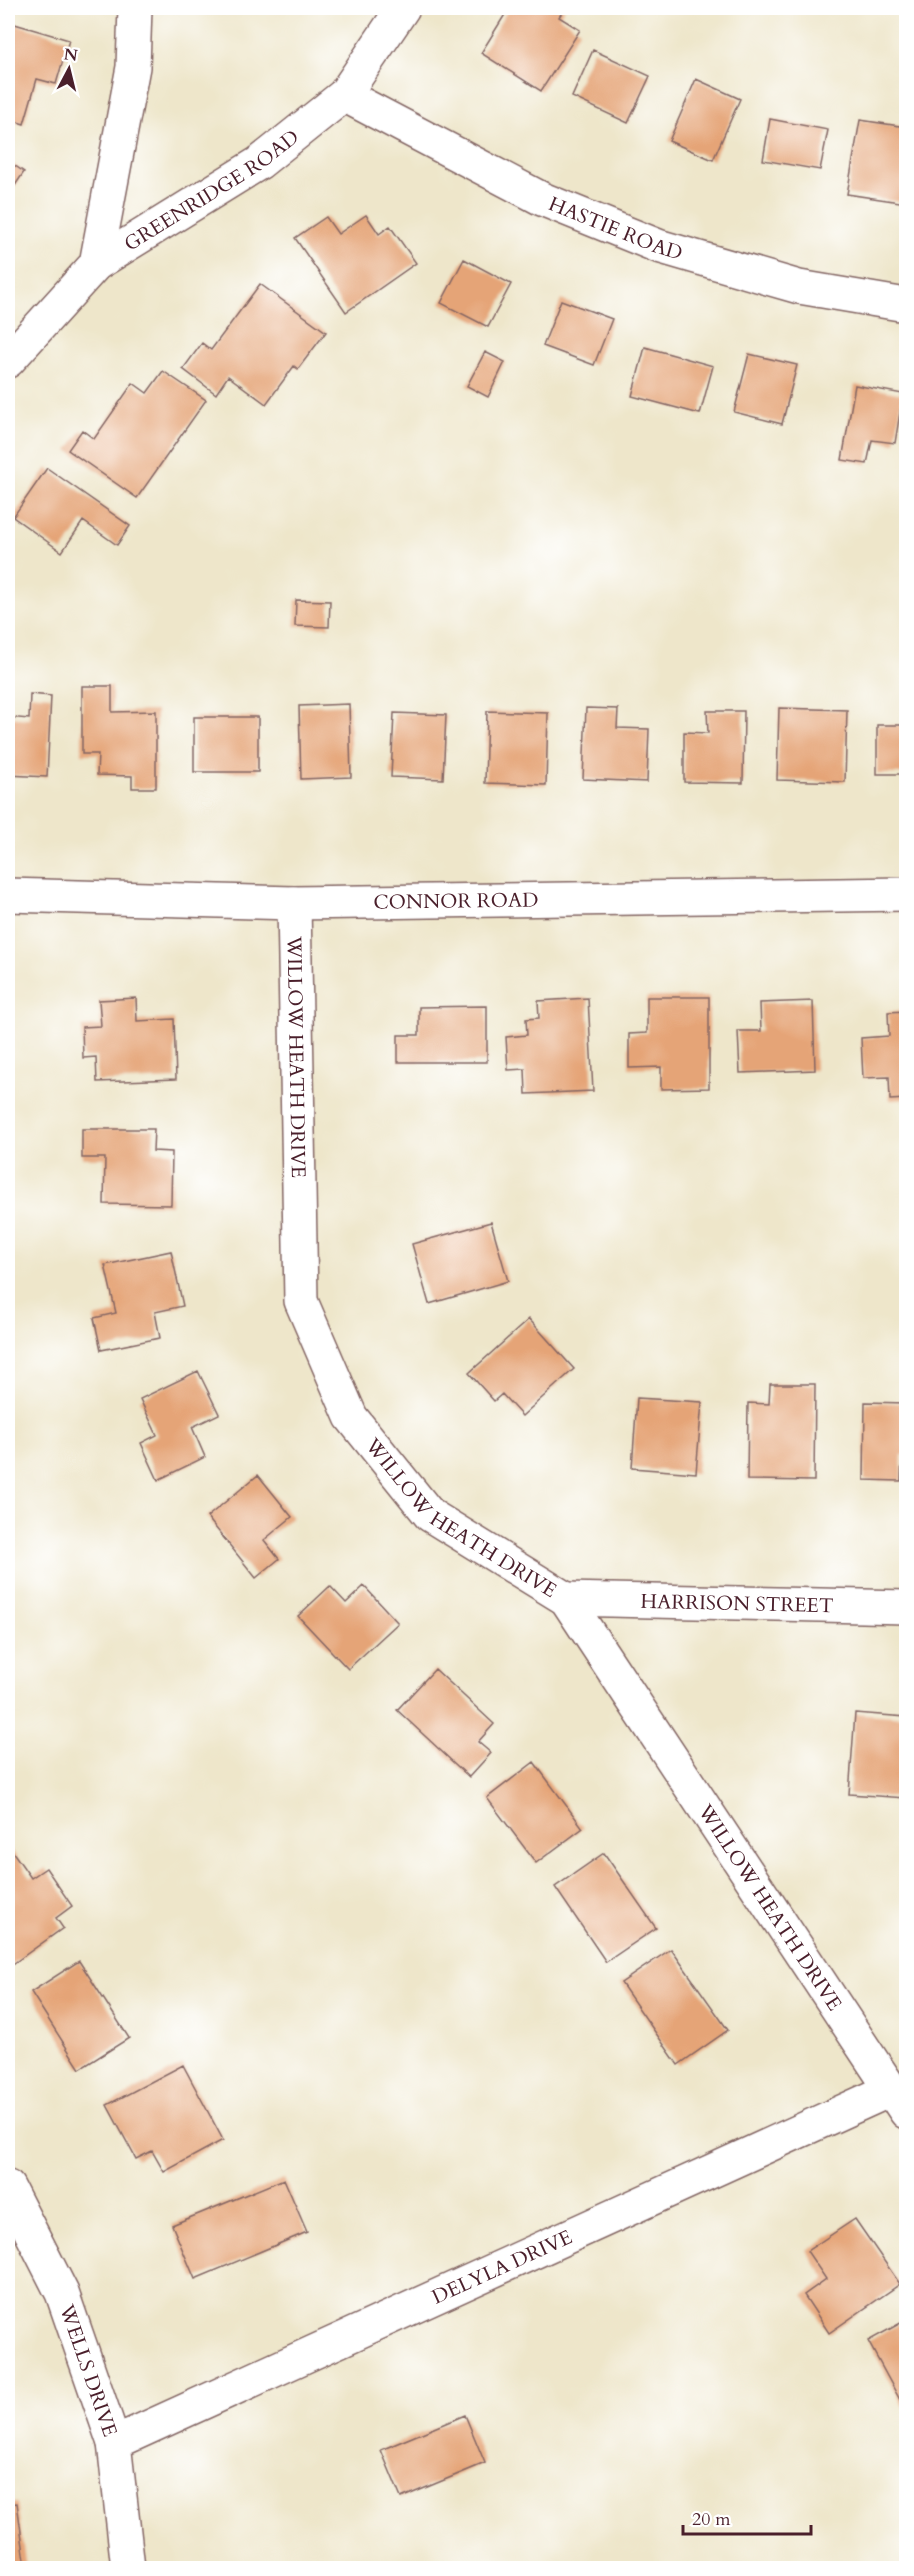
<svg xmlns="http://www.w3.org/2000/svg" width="914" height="2576" viewBox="0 0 914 2576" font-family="Cardo,serif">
<rect width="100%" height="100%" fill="#fff"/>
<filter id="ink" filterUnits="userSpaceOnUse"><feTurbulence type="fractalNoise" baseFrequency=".0167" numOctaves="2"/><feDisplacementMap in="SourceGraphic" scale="12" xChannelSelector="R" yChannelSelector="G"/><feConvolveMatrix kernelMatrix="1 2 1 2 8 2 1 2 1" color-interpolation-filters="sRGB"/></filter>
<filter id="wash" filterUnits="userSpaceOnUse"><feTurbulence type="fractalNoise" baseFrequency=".008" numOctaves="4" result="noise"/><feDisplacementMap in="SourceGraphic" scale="24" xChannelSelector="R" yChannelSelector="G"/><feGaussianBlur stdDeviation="1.35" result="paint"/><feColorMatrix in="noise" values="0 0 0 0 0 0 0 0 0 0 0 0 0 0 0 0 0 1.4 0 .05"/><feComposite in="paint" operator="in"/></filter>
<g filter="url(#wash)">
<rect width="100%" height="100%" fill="#eee6ca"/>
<g id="blocks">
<path fill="#e5a477" d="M509,8H565L559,17L580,30L541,91L481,53Z
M8,22L69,40L56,84L37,79L24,124L8,119Z
M593,50L650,76L628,123L572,97Z
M696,79L740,99L713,160L669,141Z
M770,119L828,130L820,170L763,160Z
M860,120L906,127V203L847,194Z
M8,161L24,172L8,196Z
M366,215L379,234L390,226L416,263L346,312L295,238L326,217L338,234Z
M464,259L511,284L488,327L441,303Z
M260,284L326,332L298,369L294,366L266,404L228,376L216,394L183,369L202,343L211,350Z
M561,300L612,319L594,365L543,346Z
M645,347L713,366L700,414L632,396Z
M485,352L505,362L488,397L467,386Z
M749,354L797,365L782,424L734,412Z
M163,371L206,400L137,498L68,450L82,430L94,439L133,383L147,393Z
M855,385L903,394L895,443L872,440L867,464L842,460Z
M47,468L130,526L117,545L83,521L62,552L13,517Z
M296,600L330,601L329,627L295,626Z
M82,686H112V712L156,711V788H132V776L97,775L98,754H82Z
M30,694L51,696L47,777L8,775V717L29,719Z
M349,704L351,777L301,779L299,706Z
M586,708L618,709L617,728L649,729L647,782L583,779Z
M779,708L847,710L845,782L777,780Z
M487,711L548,713L546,785L485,783Z
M707,711H744L743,783L684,782V732L708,733Z
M394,713L446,715L443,779L391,777Z
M194,717H258V772H194Z
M877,725H906V774H877Z
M647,997H709V1088L661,1089V1067L629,1068V1034L647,1033Z
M136,998L137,1021L174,1019L176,1079L97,1082L96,1057L83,1058L82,1027L101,1026L99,1000Z
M588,998L593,1091L526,1094L525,1069L508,1070L506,1037L527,1035L526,1019L539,1018L538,1001Z
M813,1001L815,1070L740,1073L738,1031H761L760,1003Z
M487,1006V1062H398V1035H419V1007Z
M906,1011V1099L890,1100L889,1077L863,1078L861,1038L889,1036L888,1012Z
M82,1129H154L153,1151L172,1152L171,1205L104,1204L105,1158H82Z
M491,1222L508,1281L429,1304L412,1244Z
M171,1251L183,1306L155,1312L160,1338L101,1350L94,1318L116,1313L105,1265Z
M529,1319L574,1369L522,1416L502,1394L494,1401L469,1373Z
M198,1371L219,1414L192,1427L205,1457L158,1480L141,1443L157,1435L140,1399Z
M770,1384H815L814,1481L747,1480L748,1403L769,1404Z
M637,1398L702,1402L696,1473L632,1468Z
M865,1402L906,1403V1455H902L901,1481L864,1480Z
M258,1475L292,1517L264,1540L279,1559L256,1578L207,1517Z
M330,1586L346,1603L364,1586L398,1623L348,1669L298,1616Z
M435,1669L494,1724L478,1742L491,1753L469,1777L397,1710Z
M855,1713L906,1717V1798L849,1794Z
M534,1762L583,1828L536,1863L487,1798Z
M10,1848L31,1878L46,1868L72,1906L56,1918L63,1928L10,1966L8,1962V1850Z
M604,1853L656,1928L606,1962L555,1887Z
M671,1949L728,2030L678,2065L621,1983Z
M79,1961L129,2038L80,2069L31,1992Z
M183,2065L223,2140L164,2172L152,2151L136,2159L107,2105Z
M284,2179L307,2232L195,2279L172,2225Z
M855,2219L900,2284L829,2333L804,2295L826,2279L807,2251Z
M906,2320V2411L868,2341Z
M465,2415L485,2463L401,2498L381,2450Z
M17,2503L26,2568H8V2504Z"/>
</g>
</g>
<g filter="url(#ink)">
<use href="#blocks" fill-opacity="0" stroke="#836563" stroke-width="1.5"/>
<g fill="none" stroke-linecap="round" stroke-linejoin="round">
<g stroke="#836563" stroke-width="36">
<g id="minor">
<path id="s1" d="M344,95L542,199L658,246L799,287L906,305"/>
<path d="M96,264L133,67L135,8"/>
<path id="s2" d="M8,361L96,264L259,163L344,95L403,8"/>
<path id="s3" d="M294,903L301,1301L351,1417L430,1515L566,1599L906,2112"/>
<path id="s4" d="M566,1599L906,1607"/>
<path id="s5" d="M8,2187L62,2293L114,2443L128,2568"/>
<path id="s6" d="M114,2443L890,2090"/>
</g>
</g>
<g stroke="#836563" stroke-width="36">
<g id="primary">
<path id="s7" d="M8,895L294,903L906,894"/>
</g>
</g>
<use href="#minor" stroke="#fff" stroke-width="33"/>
<use href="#primary" stroke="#fff" stroke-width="33"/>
</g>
</g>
<g text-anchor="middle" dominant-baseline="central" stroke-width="6" stroke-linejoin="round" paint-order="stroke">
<g font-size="20" fill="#4a1f2b" stroke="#fff">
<text stroke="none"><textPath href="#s2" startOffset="268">GREENRIDGE ROAD</textPath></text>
<text stroke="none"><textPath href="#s1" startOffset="303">HASTIE ROAD</textPath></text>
<text stroke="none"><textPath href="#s7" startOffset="448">CONNOR ROAD</textPath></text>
<text stroke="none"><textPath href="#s3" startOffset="154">WILLOW HEATH DRIVE</textPath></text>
<text stroke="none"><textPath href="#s3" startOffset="676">WILLOW HEATH DRIVE</textPath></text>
<text stroke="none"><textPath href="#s4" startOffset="171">HARRISON STREET</textPath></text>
<text stroke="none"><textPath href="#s3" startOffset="1180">WILLOW HEATH DRIVE</textPath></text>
<text stroke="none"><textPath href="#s6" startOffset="426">DELYLA DRIVE</textPath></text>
<text stroke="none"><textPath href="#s5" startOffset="201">WELLS DRIVE</textPath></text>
</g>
</g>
<rect width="914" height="2576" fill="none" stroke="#fff" stroke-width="30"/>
<g transform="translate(69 69) rotate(7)" stroke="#ffffff" stroke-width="4.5" paint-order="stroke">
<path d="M0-4.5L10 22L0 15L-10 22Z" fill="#4a1f2b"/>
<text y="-9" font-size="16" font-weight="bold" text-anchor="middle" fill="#4a1f2b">N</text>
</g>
<path d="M683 2525v9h128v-9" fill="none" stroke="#4a1f2b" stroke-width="3"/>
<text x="692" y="2525" font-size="18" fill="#4a1f2b" stroke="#ffffff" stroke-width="4.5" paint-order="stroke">20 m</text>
</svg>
